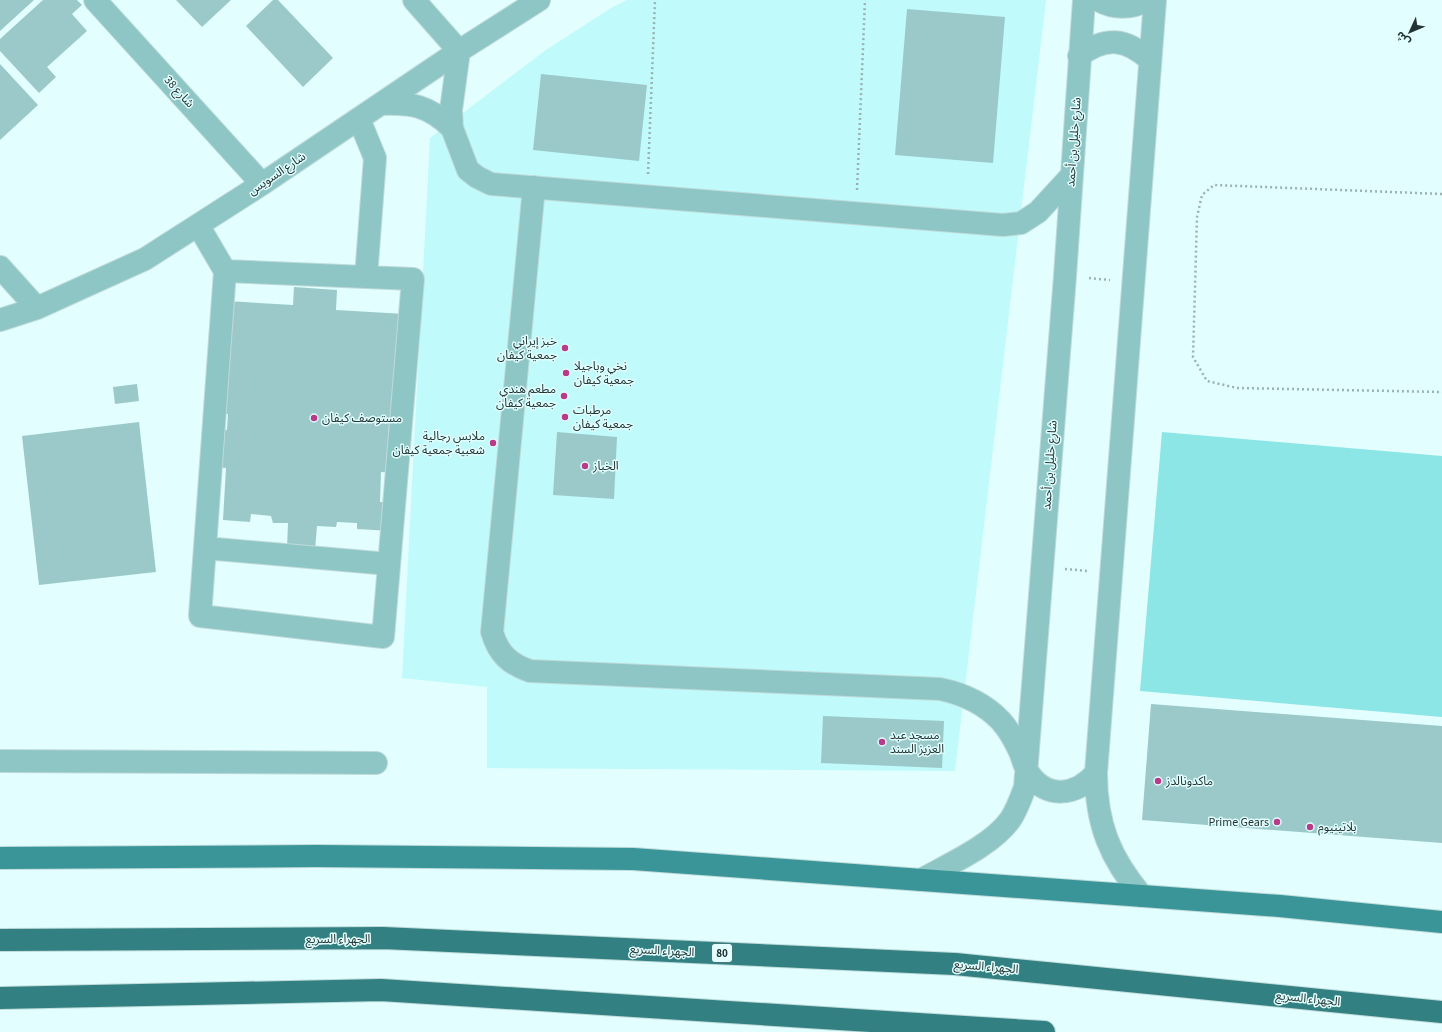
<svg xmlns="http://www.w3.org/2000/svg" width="1442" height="1032" viewBox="0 0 1442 1032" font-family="'Source Sans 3','Noto Sans Arabic',sans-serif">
<rect width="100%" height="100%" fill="#e2fefe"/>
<path fill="#c0fafa" d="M627,0H1046L955,771L487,768V687L402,678L430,138L546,50L611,8Z"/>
<path fill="#8de6e6" d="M1162,432L1442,456V717L1140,691Z"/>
<path fill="#9bc9c9" d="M0,0H34L0,31Z
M43,0H77L82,5L72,14L87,31L47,67L56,77L39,93L0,51V39Z
M176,0H231L202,27Z
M273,0H278L333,58L303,87L246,26Z
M907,9L1005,17L993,163L895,155Z
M0,64L38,105L0,140Z
M541,74L647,85L639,161L533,150Z
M294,287L337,290L336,310L405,314L399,426L389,423L388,447L396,448L394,473L381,472L380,502L393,503L391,531L357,529V523L337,522L336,527L317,526L315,550L287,548L288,523H273L271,516L251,514L250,522L223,520L226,468L217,467L220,429L227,430L228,414H221L227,301L293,305Z
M137,384L139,401L115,404L113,387Z
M139,422L156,572L39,585L22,436Z
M557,432L617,437L614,499L553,495Z
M1151,704L1442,726V843L1142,820Z
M823,716L944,721L942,768L821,763Z"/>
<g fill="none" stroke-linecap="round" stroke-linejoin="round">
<g stroke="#bfdada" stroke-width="24">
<path id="minor" d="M95,0L262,184
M414,0L459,51L451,110L452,128L468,170L477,177L491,184L1003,225L1021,223L1038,212L1072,175
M1098,0C1113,9 1132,9 1147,0
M1079,56C1105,36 1126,38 1150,60
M381,104C412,103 428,105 452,128
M359,119L375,158L366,277
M534,187L492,632C498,653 509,664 530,671L940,689C964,694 984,703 1001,721C1009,730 1015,741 1020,752C1023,759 1024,766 1028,772C1046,800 1076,796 1096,773
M198,225L225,271L200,616L383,637L413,279L225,271
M0,267L37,308
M0,320L37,308L145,259L262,184L459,51L539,0
M205,548L389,564
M0,761L376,763
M921,880C949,864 991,846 1010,820C1017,810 1021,798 1025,787L1065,276L1084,0
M1142,896C1110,858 1096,824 1096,773L1155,0"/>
</g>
<g stroke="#bfdada" stroke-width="24">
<path id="major" d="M0,858L316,856L633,859L1280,906L1442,922"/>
</g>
<g stroke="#bfdada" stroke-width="24">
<path id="highway" d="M0,940L383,938L955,964L1442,1012
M0,998L381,990L1044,1032"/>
</g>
<path stroke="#9ab2b2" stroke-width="2.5" stroke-dasharray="2 3" stroke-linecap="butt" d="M648,174L655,0
M857,190L865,0
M1442,194L1214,185L1202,195L1197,217L1193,357L1207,381L1237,388L1442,392
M1089,278L1110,280
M1065,569L1088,571"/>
<use href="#minor" stroke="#8ec5c5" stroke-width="22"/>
<use href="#major" stroke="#399597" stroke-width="22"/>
<use href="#highway" stroke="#328081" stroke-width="22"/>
</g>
<g fill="#b83a88" stroke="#e2fefe" stroke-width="1.5">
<circle cx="565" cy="348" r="4"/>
<circle cx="566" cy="373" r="4"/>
<circle cx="564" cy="396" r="4"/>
<circle cx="565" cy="417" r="4"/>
<circle cx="314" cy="418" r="4"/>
<circle cx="493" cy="443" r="4"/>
<circle cx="585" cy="466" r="4"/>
<circle cx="882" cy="742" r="4"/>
<circle cx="1158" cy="781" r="4"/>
<circle cx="1277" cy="822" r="4"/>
<circle cx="1310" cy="827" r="4"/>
</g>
<g text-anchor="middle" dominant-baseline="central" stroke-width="3" stroke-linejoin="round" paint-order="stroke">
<rect fill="#e2fefe" stroke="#5c7171" stroke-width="1" x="712" y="944" width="20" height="18" rx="3"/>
<g font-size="11" font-weight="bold" fill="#223434">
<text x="722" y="953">80</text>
</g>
<g font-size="12" fill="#223434" stroke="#e2fefe">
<text transform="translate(179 92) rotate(48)">شارع 38</text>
<text transform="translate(1074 142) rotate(-86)">شارع خليل بن أحمد</text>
<text transform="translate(277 174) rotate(-34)">شارع السويس</text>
<text transform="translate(1050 465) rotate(-86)">شارع خليل بن أحمد</text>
<text x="338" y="939">الجهراء السريع</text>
<text transform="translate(662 951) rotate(3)">الجهراء السريع</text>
<text transform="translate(986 967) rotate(5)">الجهراء السريع</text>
<text transform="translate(1308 999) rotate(6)">الجهراء السريع</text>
</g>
<g font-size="12" fill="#223434" stroke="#e2fefe" text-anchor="start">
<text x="557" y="341" text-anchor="end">خبز إيراني<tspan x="557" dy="14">جمعية كيفان</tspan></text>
<text x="574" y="366">نخي وباجيلا<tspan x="574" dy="14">جمعية كيفان</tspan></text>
<text x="556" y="389" text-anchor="end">مطعم هندي<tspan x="556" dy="14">جمعية كيفان</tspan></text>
<text x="573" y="410">مرطبات<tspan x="573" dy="14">جمعية كيفان</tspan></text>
<text x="322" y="418">مستوصف كيفان</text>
<text x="485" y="436" text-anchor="end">ملابس رجالية<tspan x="485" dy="14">شعبية جمعية كيفان</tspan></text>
<text x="593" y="466">الخباز</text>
<text x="890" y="735">مسجد عبد<tspan x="890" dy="14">العزيز السند</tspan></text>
<text x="1166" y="781">ماكدونالدز</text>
<text x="1269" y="822" text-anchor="end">Prime Gears</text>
<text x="1318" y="827">بلاتينيوم</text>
</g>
</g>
<g transform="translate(1410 32) rotate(226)" stroke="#e2fefe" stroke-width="3" paint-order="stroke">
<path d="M0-3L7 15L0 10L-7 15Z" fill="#223434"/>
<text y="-6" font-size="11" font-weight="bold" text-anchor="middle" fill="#223434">ش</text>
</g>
</svg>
